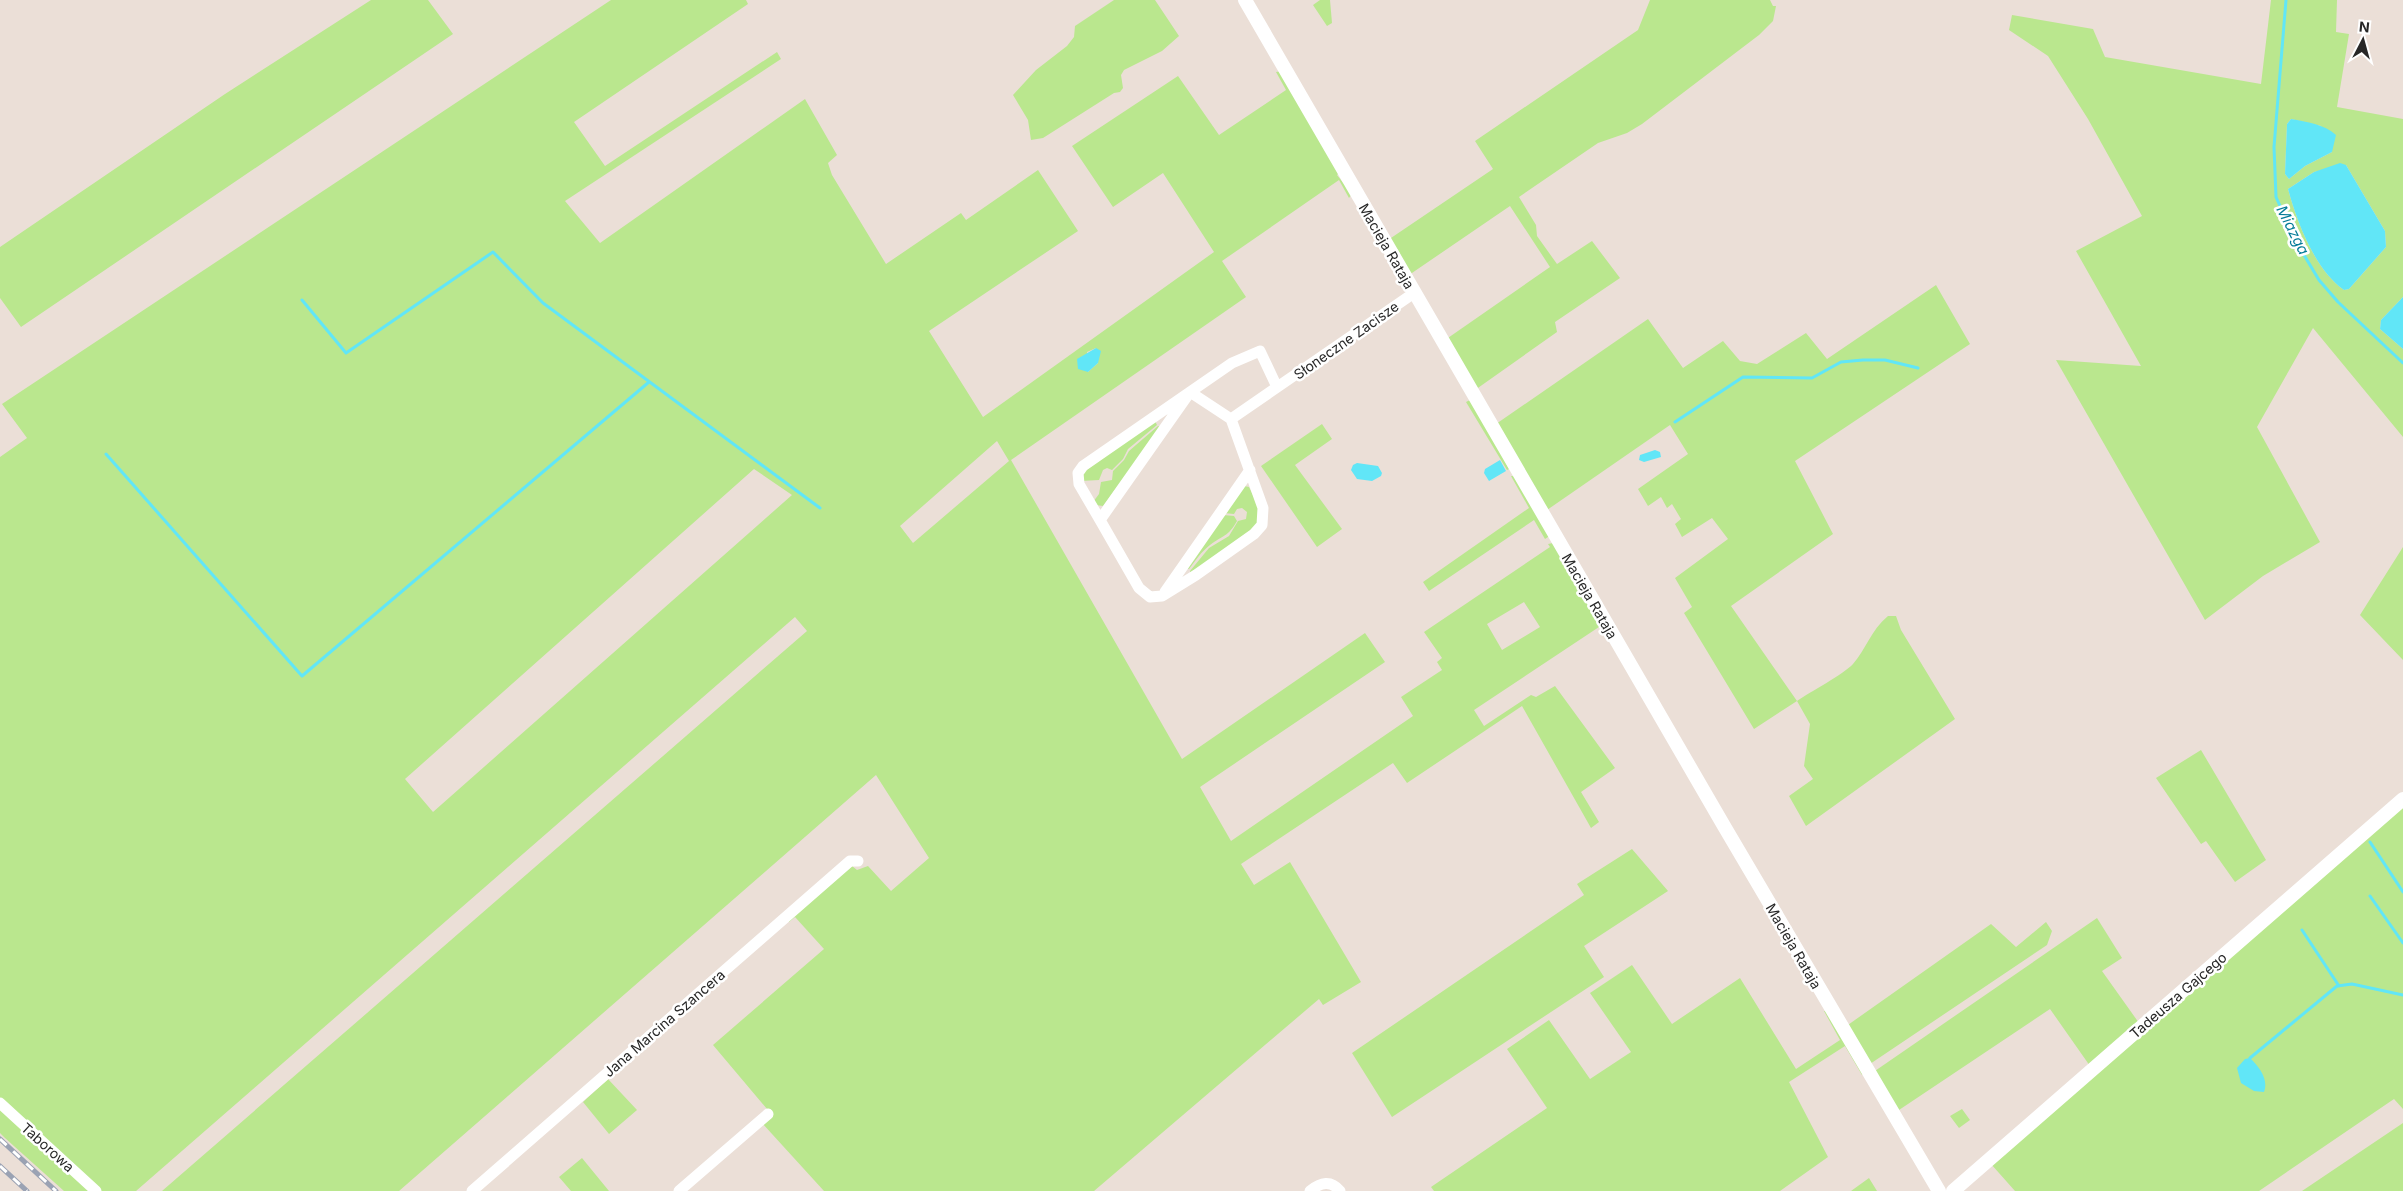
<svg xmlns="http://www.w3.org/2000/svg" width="2403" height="1191" viewBox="0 0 2403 1191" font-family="Inter,sans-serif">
<rect width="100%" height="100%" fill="#ebdfd7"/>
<path fill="#bae78e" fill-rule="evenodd" d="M371,0H428L453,34L21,327L0,298V247L225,94Z
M611,0H746L748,4L574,122L605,166L777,52L781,59L565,201L600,243L805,99L837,155L828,163L832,175L886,264L961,213L966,220L1038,170L1078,231L929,331L983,417L1214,252L1163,173L1113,207L1072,146L1178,76L1219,135L1286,90L1276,72L1282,71L1339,173L1337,175L1352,194L1349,198L1339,180L1222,261L1246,297L1011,460L1182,759L1365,633L1385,662L1200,787L1231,841L1413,716L1401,697L1442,670L1437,662L1442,658L1424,632L1550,547L1548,544L1553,543L1602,625L1474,710L1484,726L1531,695L1536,697L1555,686L1615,768L1581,792L1599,822L1591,828L1522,706L1407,783L1393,763L1241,864L1254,885L1290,862L1361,982L1323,1005L1319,999L1094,1191H824L762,1123L767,1109L713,1045L824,949L795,917L789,922L788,919L852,866L857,870L868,866L891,891L929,858L876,775L399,1191H162L807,631L795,617L136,1191H101L0,1098V457L27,438L2,404ZM1096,348L1098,363L1088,372L1087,352ZM997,441L1009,461L913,543L900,526ZM754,469L792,495L433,812L405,779ZM1524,602L1540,627L1502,650L1487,624Z
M1114,0H1155L1179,36L1162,51L1124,70L1121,75L1123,88L1120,92L1114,93L1043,138L1031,140L1028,120L1013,95L1036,70L1067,46L1074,37L1075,26Z
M1320,0H1330L1332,23L1327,26L1313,5Z
M1650,0H1770L1773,6H1776L1773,21L1759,35L1642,124L1627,133L1598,143L1519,197L1536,225L1537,236L1557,264L1592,241L1620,278L1555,322L1557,332L1475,390L1445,340L1550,267L1510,206L1409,275L1388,240L1493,169L1475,141L1638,30Z
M2271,0H2337L2336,32L2349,34L2337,107L2403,119V297L2381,320L2380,329L2403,349V437L2313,328L2257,427L2320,542L2263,576L2205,620L2056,360L2141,366L2076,251L2142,216L2088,119L2048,56L2009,30L2012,15L2093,29L2105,57L2261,84ZM2291,119L2321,126L2332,152L2305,166L2289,179L2285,174L2287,124ZM2346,165L2385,231L2386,247L2349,289L2344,290C2315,270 2297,222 2288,189L2314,172Z
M1936,285L1970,344L1795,461L1833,534L1731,606L1797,701C1810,692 1844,674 1853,664C1866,649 1871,630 1888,616H1896L1901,630L1955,719L1806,826L1789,796L1813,779L1804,766L1810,724L1797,701L1754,729L1684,613L1692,607L1675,578L1728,539L1712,518L1682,537L1675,524L1681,519L1672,504L1667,508L1661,497L1648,506L1638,489L1688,454L1670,425L1547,510L1496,424L1648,319L1683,368L1723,341L1740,361L1757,364L1806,333L1827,359Z
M1472,399L1509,469L1507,470L1466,402Z
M1155,421L1157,425L1128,449L1123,459L1112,470L1107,468L1103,470L1099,480L1081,481V474Z
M1322,424L1332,439L1295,465L1342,529L1317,547L1261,466Z
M1158,426L1161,427L1103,506L1096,505L1093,502L1099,494L1101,482L1112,480L1113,471L1124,460L1129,451Z
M1511,476H1516L1551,535L1545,539L1534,520L1429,591L1423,582L1529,508Z
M1244,486L1249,487L1259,507V524L1190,574V571L1209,548L1229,536L1238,521L1246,519L1247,512L1242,508L1237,509L1234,514L1224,513Z
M1223,515L1234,516L1237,521C1228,537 1223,535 1210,545C1202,551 1195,561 1189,569L1186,568Z
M2403,547V660L2360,615Z
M2201,750L2266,860L2235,882L2206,841L2201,844L2156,778Z
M2403,804V1109L2394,1099L2259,1191H2015L1991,1164Z
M1632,849L1668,891L1584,946L1604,977L1392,1117L1352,1053L1584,895L1577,884Z
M2097,918L2122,958L2102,971L2139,1023L2090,1066L2050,1009L1899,1110L1872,1073Z
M2046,922L2052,931L2047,945L1870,1064L1845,1027L1991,924L2016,947Z
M1632,965L1672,1024L1740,978L1796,1069L1840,1040L1824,1011H1828L1864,1072L1862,1075L1845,1046L1789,1082L1828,1157L1780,1191H1434L1431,1187L1547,1108L1507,1049L1549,1020L1590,1079L1631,1052L1590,993Z
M608,1079L637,1110L609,1134L583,1102Z
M0,1107L91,1191H64L5,1138L0,1133Z
M1962,1109L1970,1120L1959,1128L1950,1116Z
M2403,1123V1191H2302Z
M582,1158L609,1191H571L559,1177Z
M1869,1178L1877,1191H1851Z"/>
<path fill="#61e6f7" d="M2291,119C2307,122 2324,124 2336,135L2332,152L2305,166L2289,179L2285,174L2287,124Z
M2340,163L2346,165L2385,231L2386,247L2349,289L2344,290C2315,270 2297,222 2288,189L2314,172Z
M2403,297V349L2380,329L2381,320Z
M1096,348L1101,351L1098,363L1088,372L1078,369L1077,359Z
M1655,450L1660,452L1661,457L1644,462L1639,460L1640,455Z
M1500,460L1506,471L1489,481L1484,473L1485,469Z
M1357,463L1378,466L1382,473L1381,476L1372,481L1357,479L1351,470L1353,465Z
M2250,1058C2259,1067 2269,1079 2264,1092L2254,1091L2241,1083L2237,1068L2245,1059Z"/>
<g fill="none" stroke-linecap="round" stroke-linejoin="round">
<path stroke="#61e6f7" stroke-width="3" d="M2286,0L2274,147L2276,197L2298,245L2319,280L2338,302L2403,363
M302,300L346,353L493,252L543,303L820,508
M1675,422L1743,377L1812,378L1841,362L1863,360H1885L1918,368
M106,454L302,676L649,382
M2370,842L2403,892
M2370,896L2403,943
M2302,930L2339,986
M2250,1058L2337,986L2352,984L2403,995"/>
<path stroke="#fff" stroke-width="11" d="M1231,419L1190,392L1083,466L1078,473L1079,484L1100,520L1139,588L1150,597L1162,596L1196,575L1254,534L1262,525L1263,508L1231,419L1414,293
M1100,520L1190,392L1232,363L1260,351L1277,387
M1165,592L1250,470
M0,1103L96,1191
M472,1191L850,861H858
M679,1191L768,1114
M1310,1191C1321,1182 1331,1180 1340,1191"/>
<path stroke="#fff" stroke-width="14" d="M1245,0L1724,826L1939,1191
M1953,1191L2403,799"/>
<g stroke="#9aa2b3" stroke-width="5">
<path id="rail" d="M0,1139L56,1191
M0,1166L27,1191"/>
</g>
<use href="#rail" stroke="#fff" stroke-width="3" stroke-dasharray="9" stroke-linecap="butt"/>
</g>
<g text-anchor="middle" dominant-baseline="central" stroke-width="5" stroke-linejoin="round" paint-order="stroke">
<g font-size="14" fill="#272727" stroke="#fff">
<text transform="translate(1387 246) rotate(60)">Macieja Rataja</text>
<text transform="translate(1346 340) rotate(-35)">Słoneczne Zacisze</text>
<text transform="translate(1590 596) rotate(60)">Macieja Rataja</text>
<text transform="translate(1794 946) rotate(60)">Macieja Rataja</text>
<text transform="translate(2178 995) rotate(-41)">Tadeusza Gajcego</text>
<text transform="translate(664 1023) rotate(-41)">Jana Marcina Szancera</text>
<text transform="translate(48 1147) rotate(42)">Taborowa</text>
</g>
<g font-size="15" font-style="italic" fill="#057c98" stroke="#fff">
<text transform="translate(2293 230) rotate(63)">Miazga</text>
</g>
</g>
<g transform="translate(2363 40) rotate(6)" stroke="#ffffff" stroke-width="4" paint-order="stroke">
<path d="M0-4L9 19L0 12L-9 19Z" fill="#272727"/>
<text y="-8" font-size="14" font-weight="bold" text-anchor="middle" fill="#272727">N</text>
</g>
</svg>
